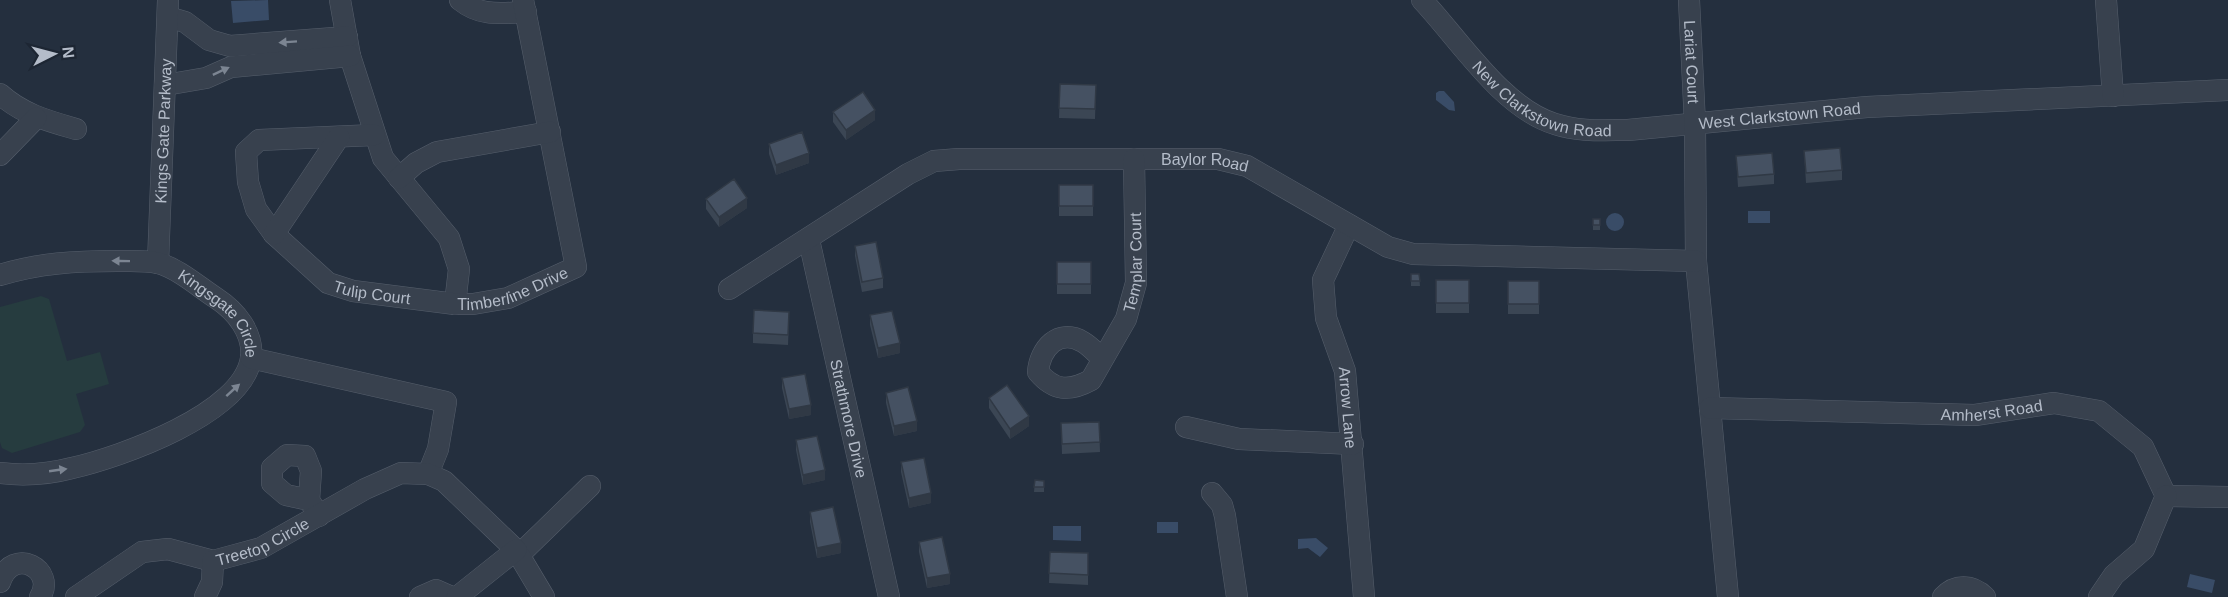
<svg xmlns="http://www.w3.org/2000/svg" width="2228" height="597" viewBox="0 0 2228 597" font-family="Arial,sans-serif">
<rect width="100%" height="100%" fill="#242f3e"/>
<path fill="#263c3f" d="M41,296L49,299L67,361L100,352L109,384L76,394L85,425L80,432L12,453L2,448L0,442V307Z"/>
<path fill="#394c67" d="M268,0L269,20L233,23L231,1Z
M1439,91H1444L1454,102L1455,111L1449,110L1436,100V93Z
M1748,211H1770V223H1748Z
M1606 222a9 9 0 1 1 18 0a9 9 0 1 1-18 0Z
M1157,522H1178V533H1157Z
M1053,526H1081V541L1053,540Z
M1316,538L1328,548L1320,557L1308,548L1298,549V539Z
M2190,574L2215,580L2212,593L2187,587Z"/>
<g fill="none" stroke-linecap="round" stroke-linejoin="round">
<g stroke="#565f6c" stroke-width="22">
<g id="minor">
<path d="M340,0L350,56L383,158L449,238L459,269L455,304"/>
<path d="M460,0C481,17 501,13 526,12"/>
<path id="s1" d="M1422,0C1459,39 1502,108 1555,124C1579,132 1604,130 1628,130L1867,107L2228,90"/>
<path id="s2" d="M1689,0L1695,124L1696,261L1728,597"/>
<path d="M2106,0L2113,96"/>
<path d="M168,17L185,22L209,40L230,46L347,37"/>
<path d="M165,85L206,78L231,67L350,56"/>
<path d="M0,94C22,114 48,121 76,129"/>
<path id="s3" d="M374,135L259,140L246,152L248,182L256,209L274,234L328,283L353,291L455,304H473L508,298L576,267L523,0"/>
<path d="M0,155L36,118"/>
<path d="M399,178L416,163L437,152L550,132"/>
<path id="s4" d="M1349,225L1323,280L1326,318L1345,371L1364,597"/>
<path d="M274,234L339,137"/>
<path id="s5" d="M809,240L889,597"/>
<path id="s6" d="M158,263L168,0"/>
<path id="s7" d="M0,275C39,263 76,261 117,261C130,261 145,260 158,263C179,269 199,287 216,298C236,311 254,333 251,358C243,414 120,457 72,468C49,474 24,476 0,473"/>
<path id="s8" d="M729,289L908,174L934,161L959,159H1218L1247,166L1388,247L1413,254L1696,261"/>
<path d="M251,358L446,402L438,449L428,474"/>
<path id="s9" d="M1102,358C1096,353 1090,346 1083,342C1058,327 1040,349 1038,372C1054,391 1069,392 1091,380L1126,319L1136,283L1134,159"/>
<path id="s10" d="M1710,408L1975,415L2054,403L2099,411L2143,447L2166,496"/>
<path d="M1186,427L1239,439L1353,444"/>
<path d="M1212,493L1222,505L1225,516L1237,597"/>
<path d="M2166,496L2228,497"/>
<path d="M309,500L311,471L305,456L287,455L272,468V483L286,495L309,500L319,516"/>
<path d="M519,555L590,486"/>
<path d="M0,582C13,545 57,570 40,597"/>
<path id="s11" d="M76,597L142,552L168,549L213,561L261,548L365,489L401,473L428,474L444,481L516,550L544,597"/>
<path d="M205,597L212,582L213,561"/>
<path d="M420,597L436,590L452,597"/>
<path d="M457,597L516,550"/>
<path d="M1943,597C1955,584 1972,584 1985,597"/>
<path d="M2099,597L2114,575L2144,549L2166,496"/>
</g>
</g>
<use href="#minor" stroke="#38414e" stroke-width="21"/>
</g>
<path fill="#3b4654" d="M1060,84L1096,85L1095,119L1059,118Z
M833,112L875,120L846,140L833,122Z
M769,144L809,163L776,175L769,154Z
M1804,151L1842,170V180L1806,183Z
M1736,156L1774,174V184L1738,187Z
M1059,185H1093V216H1059Z
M706,199L747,208L719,227L706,209Z
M1593,219H1600V230H1593Z
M855,246L883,278V288L862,292L855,256Z
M1057,262H1091V294H1057Z
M1411,274H1419L1420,286H1411Z
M1436,280H1469V313H1436Z
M1508,281H1539V314H1508Z
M870,315L900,353L878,358L870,325Z
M789,322L788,345L753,343V333Z
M782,378L811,415L789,419L782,388Z
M886,393L917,431L894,436L886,403Z
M989,398L1029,426L1010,439L989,408Z
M1099,422L1100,452L1062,454L1061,423Z
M796,440L825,480L803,485L796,450Z
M901,462L931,503L909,508L901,472Z
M1035,480L1044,481V492H1034Z
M810,512L841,553L817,558L810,522Z
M919,542L950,584L927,588L919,552Z
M1050,552L1088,553V585L1049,583Z"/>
<path fill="#303945" d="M875,110V120L846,140V130Z
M809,153V163L776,175V165Z
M747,198V208L719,227V217Z
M900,343V353L878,358V348Z
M811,405V415L789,419V409Z
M1029,416V426L1010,439V429Z
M917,421V431L894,436V426Z
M825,470V480L803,485V475Z
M931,493V503L909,508V498Z
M841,543V553L817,558V548Z
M950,574V584L927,588V578Z"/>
<path fill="#455162" stroke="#303945" stroke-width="1.5" d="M1060,84L1096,85L1095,109L1059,108Z
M863,92L875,110L846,130L833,112Z
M802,132L809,153L776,165L769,144Z
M1840,148L1842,170L1806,173L1804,151Z
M1772,153L1774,174L1738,177L1736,156Z
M734,179L747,198L719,217L706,199Z
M1059,185H1093V206H1059Z
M1593,219H1600V225H1593Z
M876,242L883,278L862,282L855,246Z
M1057,262H1091V284H1057Z
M1411,274H1419L1420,281H1411Z
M1436,280H1469V303H1436Z
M1508,281H1539V304H1508Z
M754,310L789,312L788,335L753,333Z
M892,311L900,343L878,348L870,315Z
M805,374L811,405L789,409L782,378Z
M1007,385L1029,416L1010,429L989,398Z
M908,387L917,421L894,426L886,393Z
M1099,422L1100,442L1062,444L1061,423Z
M817,436L825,470L803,475L796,440Z
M924,458L931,493L909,498L901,462Z
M1035,480L1044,481V487H1034Z
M833,507L841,543L817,548L810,512Z
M942,537L950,574L927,578L919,542Z
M1050,552L1088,553V575L1049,573Z"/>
<defs><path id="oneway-solid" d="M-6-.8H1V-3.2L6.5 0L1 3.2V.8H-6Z" transform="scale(1.5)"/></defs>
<g fill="#7c8592">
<use href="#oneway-solid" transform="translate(288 42) rotate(176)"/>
<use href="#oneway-solid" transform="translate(221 71) rotate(-25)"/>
<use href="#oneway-solid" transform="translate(121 261) rotate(-179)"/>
<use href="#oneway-solid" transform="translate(233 390) rotate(-42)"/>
<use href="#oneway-solid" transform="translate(58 470) rotate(-8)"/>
</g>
<g text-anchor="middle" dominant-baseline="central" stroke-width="6" stroke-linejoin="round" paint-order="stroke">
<g font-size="16" fill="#b4bcc9" stroke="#1d2633">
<text stroke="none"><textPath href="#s2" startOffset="62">Lariat Court</textPath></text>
<text stroke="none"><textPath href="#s1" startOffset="162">New Clarkstown Road</textPath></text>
<text stroke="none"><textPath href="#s1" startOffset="410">West Clarkstown Road</textPath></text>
<text stroke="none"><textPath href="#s6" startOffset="132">Kings Gate Parkway</textPath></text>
<text stroke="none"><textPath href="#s8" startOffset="513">Baylor Road</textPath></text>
<text stroke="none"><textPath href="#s9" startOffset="279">Templar Court</textPath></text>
<text stroke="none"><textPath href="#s3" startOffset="484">Timberline Drive</textPath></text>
<text stroke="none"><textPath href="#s3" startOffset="340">Tulip Court</textPath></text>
<text stroke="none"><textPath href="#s7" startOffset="242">Kingsgate Circle</textPath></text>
<text stroke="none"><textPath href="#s4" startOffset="192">Arrow Lane</textPath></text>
<text stroke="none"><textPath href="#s10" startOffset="282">Amherst Road</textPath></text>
<text stroke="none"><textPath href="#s5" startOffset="183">Strathmore Drive</textPath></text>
<text stroke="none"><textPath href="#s11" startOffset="206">Treetop Circle</textPath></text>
</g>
</g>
<g transform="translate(54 54) rotate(84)" stroke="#1d2633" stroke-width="4.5" paint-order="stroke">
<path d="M0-4.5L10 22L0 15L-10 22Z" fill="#b4bcc9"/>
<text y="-9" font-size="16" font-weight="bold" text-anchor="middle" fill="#b4bcc9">N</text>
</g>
</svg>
